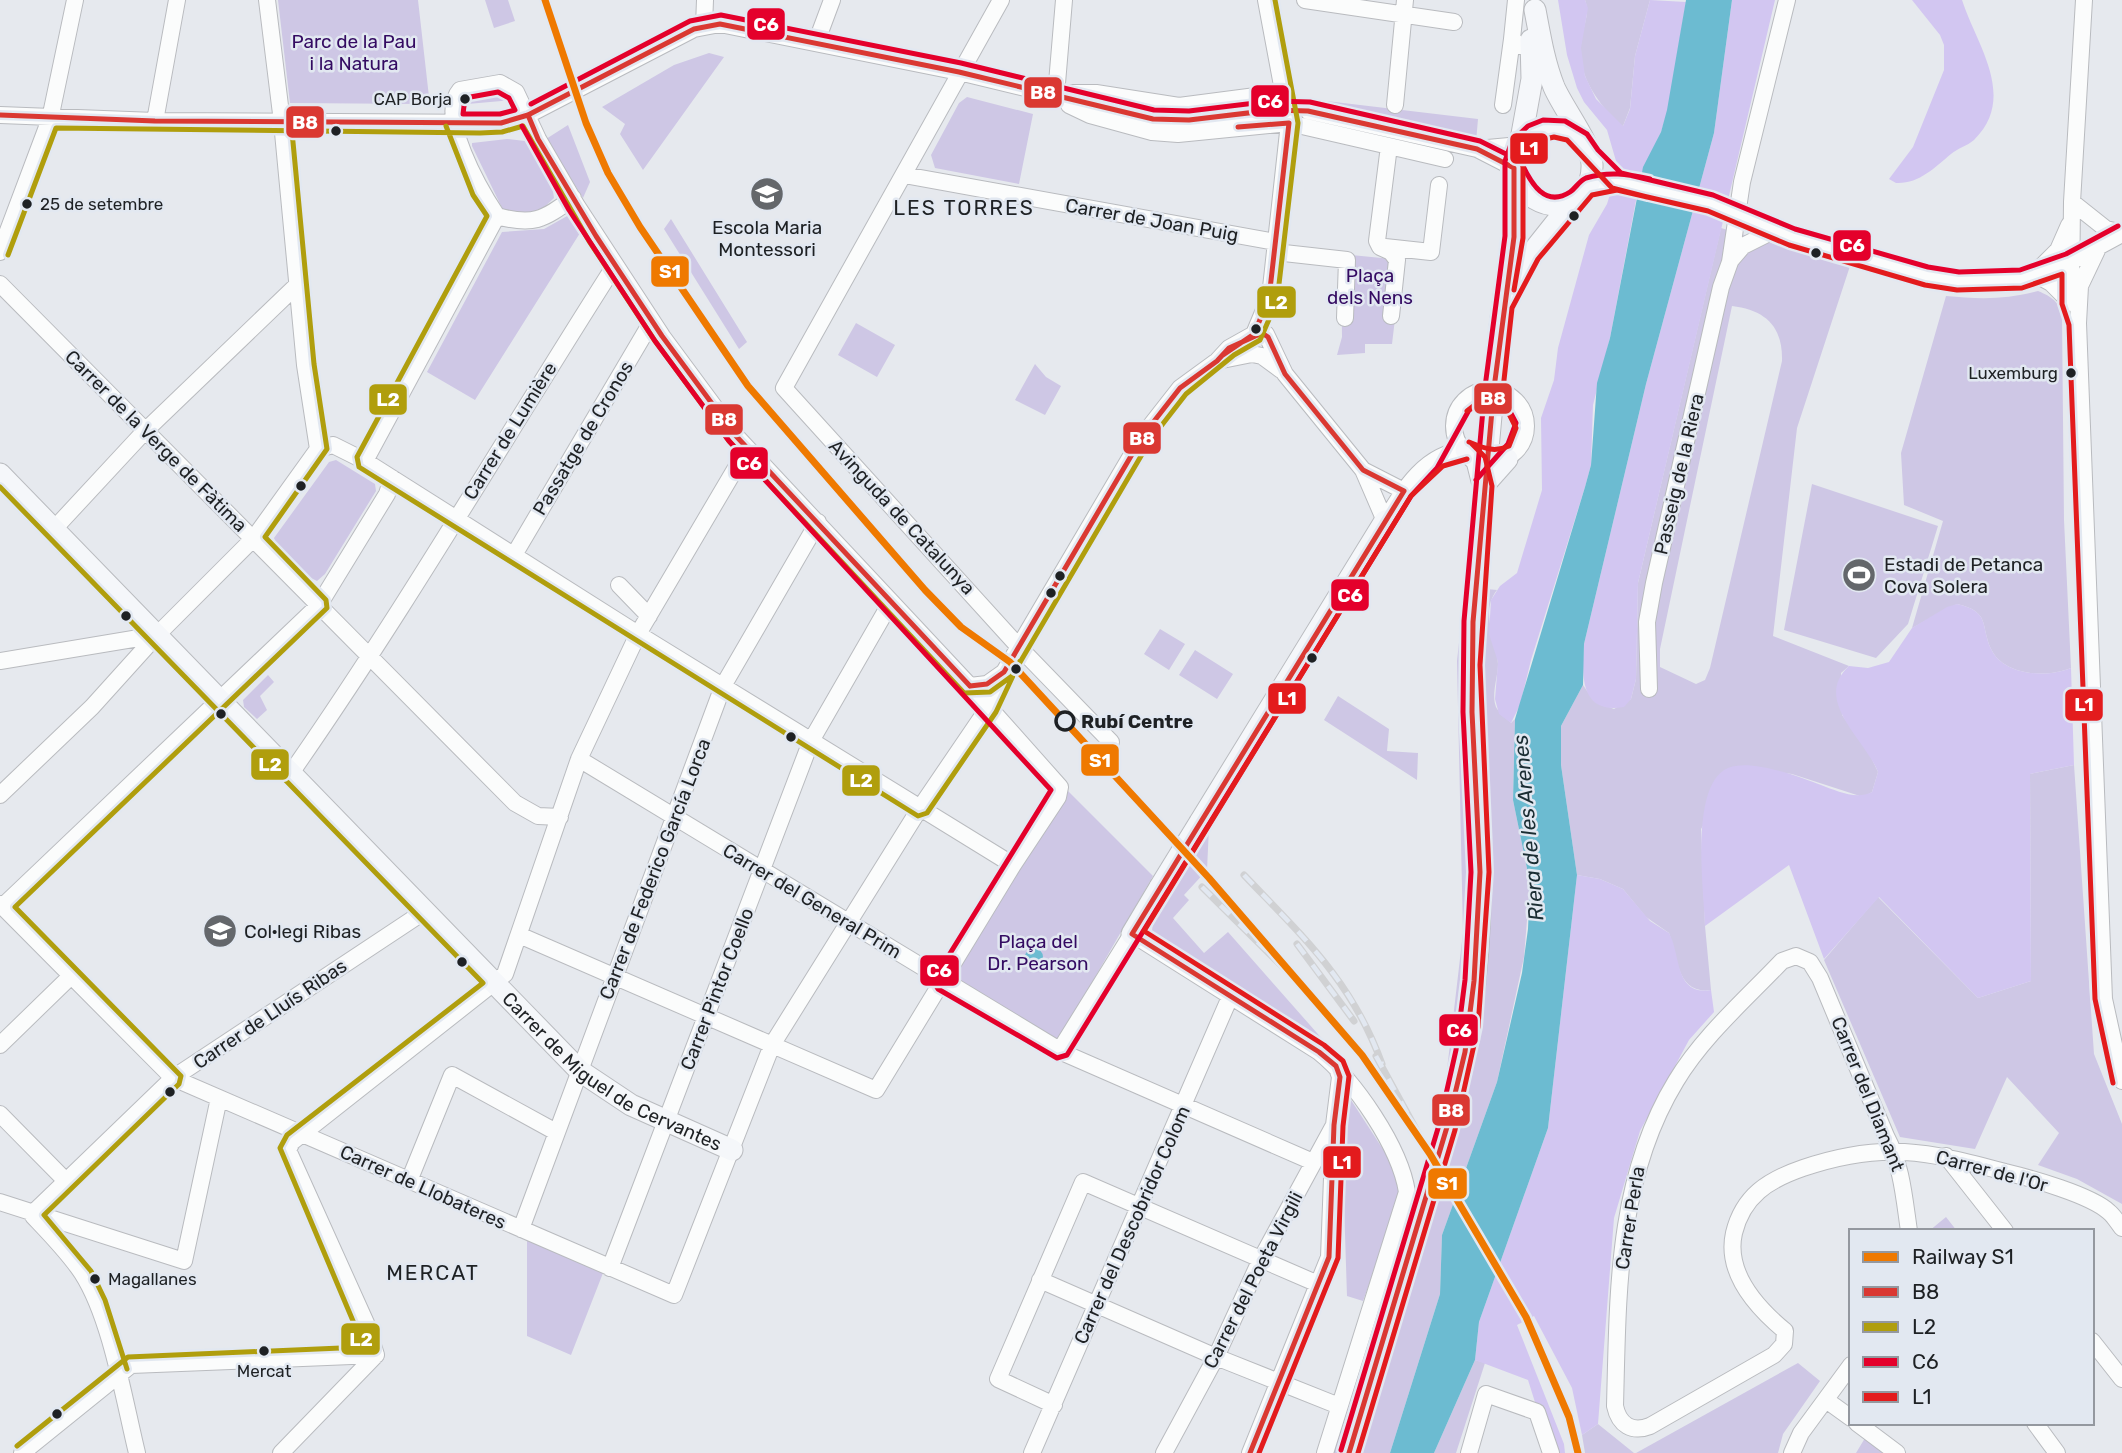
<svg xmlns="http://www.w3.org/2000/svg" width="2122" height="1453" viewBox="0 0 2122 1453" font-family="Rubik,sans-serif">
<rect width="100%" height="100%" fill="#e6e9ee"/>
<path fill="#cec7e5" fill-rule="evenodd" d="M278,0H418L429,97L422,104L290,103Z
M485,0H508L515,21L494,28Z
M1585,0H1650L1635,56L1630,108L1623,126L1619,125C1596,99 1575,74 1582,37C1584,24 1590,13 1585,0Z
M709,53L724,57L643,170L620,134L625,124L602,107L674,65Z
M475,91H505L512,100L456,105L459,98Z
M967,97L1033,114L1019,184L935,168L931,155L959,103Z
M1301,98L1478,119L1476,142L1301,101Z
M568,125L590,182L583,198L546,139Z
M507,139L525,141L552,184L554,198L537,214L504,212L472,146V143Z
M569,215L580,233L475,400L427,372L502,232L544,229Z
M671,219L747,342L739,349L664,229Z
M1721,228L1850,266L1797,428L1773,636L1849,666L1841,673L1842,715L1868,751L1878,772L1872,792L1863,797L1792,774L1739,766L1701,829L1705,926L1711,990C1677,995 1677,956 1669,933L1646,917L1623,889L1600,879L1577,875L1561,765V726L1583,685L1594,701L1614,709L1631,699L1636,679L1638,583ZM1732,306C1765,310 1783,326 1782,361L1710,668L1705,680L1696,684L1660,667V649Z
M1341,254L1402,260L1392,344H1365V353L1337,355L1342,337Z
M2038,291C2052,297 2059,301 2062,317L2064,520L2071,668C2047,678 2004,676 1991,649C1980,625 1991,612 1957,604L1912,628L1943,521L1904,505L1901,453L1946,296C1977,299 2007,300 2038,291Z
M856,323L895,345L877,377L838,355Z
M1035,364L1046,377L1061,386L1045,415L1015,400Z
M336,460L375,484L376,491L325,574L317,581L311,578L277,547L274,538L329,462Z
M1812,484L1938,526L1908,624L1876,658L1784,630Z
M1465,587L1497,590C1479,613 1497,638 1498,664C1498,677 1491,694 1496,707C1499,713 1506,718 1511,723L1515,719L1513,800L1530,883L1524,957L1497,1082L1442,1235L1440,1294L1390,1453H1332L1439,1138L1463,933L1457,661Z
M1160,629L1185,644L1169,670L1144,654Z
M1195,650L1233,674L1217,699L1179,675Z
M268,675L274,682L260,696L267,710L257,719L244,707L243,700Z
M1338,696L1389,729L1387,751L1418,753L1417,780L1324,720Z
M2074,765L2094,1054L2122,1124V1204L2077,1179L2038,1165L2059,1133L2007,1077L1975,1149L1900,1137L1824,960L1878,897L1978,998L2031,981L2030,774Z
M1066,789L1153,876L1059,1040L951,976Z
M1209,827L1207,870L1184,895L1189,900L1173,918L1204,953L1228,932L1324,1041L1318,1046L1158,941L1152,931L1154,912Z
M1351,1100L1401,1177L1399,1201L1363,1301L1347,1296L1341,1110L1344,1103Z
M1946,1217L1957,1231H1929Z
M527,1240L603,1273L571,1355L527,1336Z
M1475,1360L1485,1363L1456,1453H1434Z
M1798,1363L1820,1381L1783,1434L1778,1453H1636Z
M1598,1424L1634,1453H1585L1582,1435Z
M1865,1438L1884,1453H1856Z"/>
<path fill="#d2c6f1" d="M1558,0H1585L1588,8L1581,48L1585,76L1596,99L1623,126L1630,109L1635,56L1650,0L1686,2L1668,110L1661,132L1641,174L1610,338L1593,405L1591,465L1585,487L1531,660L1520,705L1511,723L1499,714L1495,699L1498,662L1489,634L1491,600L1500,586L1517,573L1542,490L1541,418L1554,380L1558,348L1589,235L1607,204L1618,168L1607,130L1584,102L1577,88L1567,55Z
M1732,0H1775L1638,583L1636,679L1631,699L1624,707C1579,715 1582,674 1584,644L1646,384L1714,133Z
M1912,0H1962C1976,44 2018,97 1974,140C1967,146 1958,148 1951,154C1934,168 1919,184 1896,183L1889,179L1913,147L1944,70V45L1940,35Z
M1957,604C1991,612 1980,625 1991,649C2004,676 2047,678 2071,668L2074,765L2030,774L2031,981L1978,998L1879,897L1824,959L1789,865L1705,926C1704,891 1689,785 1728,768C1750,758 1800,777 1821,785C1837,791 1856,800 1872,792L1878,772C1865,739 1812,700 1849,666L1868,668L1889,662L1912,628L1947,607Z
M1577,875L1600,879L1623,889L1650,921L1669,933C1681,954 1674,996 1711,990L1714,1012L1689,1040L1640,1131L1614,1218L1598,1424L1582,1435L1572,1388L1534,1316L1517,1325L1564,1444L1565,1453H1551L1528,1380L1475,1360L1479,1322L1548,1128Z"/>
<path fill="#6cbbd1" d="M1686,0H1732L1714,133L1646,384L1584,644L1583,685L1561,726V765L1577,875L1548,1128L1479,1322L1475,1360L1434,1453H1390L1440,1294L1442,1235L1497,1082L1522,973L1528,929L1530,883L1513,800L1515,719L1585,487L1591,465L1597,383L1610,338L1643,167L1661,132L1667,110Z
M1025 957a9 9 0 1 1 18 0a9 9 0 1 1-18 0Z"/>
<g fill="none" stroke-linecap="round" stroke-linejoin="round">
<path stroke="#bec1c6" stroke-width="16" stroke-dasharray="16 8" stroke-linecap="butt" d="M1262,111H1308"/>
<path stroke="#bec1c6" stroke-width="21" stroke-dasharray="21 10" stroke-linecap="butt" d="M1430,1186L1439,1155"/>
<g stroke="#b9bbbf" stroke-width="18">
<path id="street" d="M267,0L282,122L305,365L318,449
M1001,0L784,388L1018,646L1111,742
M1266,0L1289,123L1269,306
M1305,0L1454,22
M1516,0L1512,39L1520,46
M704,26L705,0
M816,43L832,0
M1073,93H1096L1179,106L1285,92
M1056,95L1064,0
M1069,105L1090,115L1152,132L1178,134L1289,123L1389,146L1377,241L1380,247L1391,252L1397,260L1391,316
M1395,105L1405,0
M1503,105L1512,39
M1308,111L1477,149L1514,168
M0,115L155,121L501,123L528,115L694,29L720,24L959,72L1153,119L1189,120L1262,111
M155,121L177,0
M1389,146L1445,159
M1477,149L1520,145
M904,175L1276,242
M1587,187L1617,181L1710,203L1738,212L1792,237L1926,276L1958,281L2022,279L2070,262L2122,234
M2072,202L2106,229L2122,233
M2099,246L2080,286L2078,323L2104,999L2122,1081
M1385,247L1431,252L1439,185
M0,252L50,119L75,0
M1275,252L1347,260L1345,318
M1731,260L1743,246L1775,230
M2036,272L2058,250L2069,225
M2034,274L2051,283L2071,303
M0,284L515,803L538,816L560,817
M2071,301L2072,202L2084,0
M1266,334L1285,374L1363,470L1385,521
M1252,354L1262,356L1281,370
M1217,361L1252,354
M1454 426a36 36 0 1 1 72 0a36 36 0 1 1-72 0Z
M365,461L497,216
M1363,470L1404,491
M1385,521C1404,489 1425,453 1466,450
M54,529L144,432L296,286
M514,555L652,321
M619,585L649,616
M0,661L157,635
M970,686L987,684L1004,672L1144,434L1180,388L1217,361L1229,348L1254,334L1269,298
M1649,689L1647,622L1654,583L1721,287L1730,262L1742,182L1787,0
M579,759L1066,1054L1313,1162
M291,773C406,608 507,434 615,265
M0,795L92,707L157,635L254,538L318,449L333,445L365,461L638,634L1013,865
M0,904L173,1078L674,1295L772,1045L920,808L988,708L1004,672
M2,907L319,605L387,494L392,478
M519,935L876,1090L1013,865L1058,797L1060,787L970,686L736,436L662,336L577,206L538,139L516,92L500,83L460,90C437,117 480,190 497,216C533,226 543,220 573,198
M0,1045L71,976
M1060,1050L1132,934L1319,1052C1355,1081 1400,1147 1407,1192L1325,1453
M0,1114L66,1181
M1946,1156L2005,1231
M409,1181L452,1075L556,1132
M0,1202L184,1261L219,1098
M32,1214L173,1078L425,911
M33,1216C50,1234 68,1252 82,1273C111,1318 124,1400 137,1453
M521,1229L723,686L818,522
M1909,1231C1904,1197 1902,1166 1886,1136L1820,978L1810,962L1796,956L1782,961C1746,999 1703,1036 1676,1081C1616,1179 1618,1295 1615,1406C1619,1425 1632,1433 1650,1426L1774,1355L1784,1344L1785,1331C1756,1307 1725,1273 1734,1233C1743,1196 1768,1180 1803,1168C1882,1141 1927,1151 2005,1172C2030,1178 2091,1195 2109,1212C2114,1216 2118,1223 2122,1228
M610,1268L811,741L891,602
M1040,1280L1216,1357L1339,1406
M2092,1341L2122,1379
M376,1355L366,1323L288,1150L292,1142L505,974L579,759L638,634L747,449
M1826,1400L1851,1418
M1054,1405L998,1379L1083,1182L1318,1284
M1857,1423L1897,1453
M2035,1423L2057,1453
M22,1453L131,1365L376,1355
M281,1453L376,1355
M1032,1453L1230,997
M1164,1453L1216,1357L1260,1261L1334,1125L1340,1077L1337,1068
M1250,1453L1329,1257L1334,1125
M1469,1453L1486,1394L1537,1412L1551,1453
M1792,1453L1801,1433L1851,1365"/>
</g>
<g stroke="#b9bbbf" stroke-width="23">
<g id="secondary">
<path d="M1520,145L1532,79L1531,40"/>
<path d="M1514,174C1534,220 1594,213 1592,164C1591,144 1563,108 1554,87C1544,62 1540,36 1535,10"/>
<path d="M1511,291L1531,254L1574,200"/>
<path d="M1466,450L1477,461L1482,481"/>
<path id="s1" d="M0,474L580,1071L631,1105L732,1150"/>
<path d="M1483,486L1507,459"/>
<path d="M1200,822L1385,521"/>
<path d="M1132,934L1160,887"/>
<path d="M1439,1155C1467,1063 1482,965 1480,869C1479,802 1471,735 1471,667C1472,594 1480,522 1488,449C1494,384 1499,318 1511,254C1517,223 1505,171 1520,146C1534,123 1564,124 1581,140"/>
<path d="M1349,1453L1430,1186"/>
</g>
</g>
<use href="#street" stroke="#fbfcfc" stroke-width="16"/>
<use href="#secondary" stroke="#f5f7fa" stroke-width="21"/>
<g stroke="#d0d1d3" stroke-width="7">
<path id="rail" d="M1244,875C1304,938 1352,981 1382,1064
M1202,887L1299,983
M1297,944L1354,1021
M1376,1056L1423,1142"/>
</g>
<use href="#rail" stroke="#e2e8f1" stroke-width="4.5" stroke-dasharray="13" stroke-linecap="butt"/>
<g stroke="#b9bbbf" stroke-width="23" stroke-linecap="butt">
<path id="secondary-bridge" d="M1160,887L1200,822"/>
</g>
<use href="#secondary-bridge" stroke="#f5f7fa" stroke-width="21"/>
<g stroke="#e2e8f1" stroke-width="10">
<path id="bus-1" d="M0,115L155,121L501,123L528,115L694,29L720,24L959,72L1153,119L1189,120L1273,110L1308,111L1477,149L1514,168V237L1494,388L1473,622L1472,712L1480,872L1474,981L1465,1052L1447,1127L1349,1453
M528,115L538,139L596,236L662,336L736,436L970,686
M1223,355L1254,334L1269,298L1289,123L1238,127
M970,686L987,684L1004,672L1144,434L1180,388L1217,361L1229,348L1262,333L1268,337L1285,374L1363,470L1404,491L1132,934L1319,1052L1336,1066L1340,1077L1334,1125L1329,1257L1250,1453"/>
</g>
<g stroke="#e2e8f1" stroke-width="10">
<path id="bus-2" d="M446,126L473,195L487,216L357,457L359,467L918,816L927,813L996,712L1020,661
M8,255L56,128L480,133L502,132L523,126L589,241L655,341L729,441L964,693L990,692L1012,676L1151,439L1186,394L1234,355L1260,340L1277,301L1298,123L1275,0
M0,487L483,983L287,1135L280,1148L364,1347L128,1357L17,1446
M127,1369L105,1300L91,1271L44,1215L179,1084L181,1076L15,907L327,608L326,600L265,537L327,449L314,364L291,121"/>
</g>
<g stroke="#e2e8f1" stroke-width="10">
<path id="bus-3" d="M498,92L509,98L515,110L500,114H463L465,98Z
M531,104L690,21L721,15L961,63L1154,110L1189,111L1272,101L1310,102L1480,141L1518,160
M522,126L569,210L655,341L729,441L1051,790L933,981L938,989L1057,1058L1067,1055L1411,496L1437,468L1469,410L1493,397L1507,406L1516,423L1508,444L1476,480
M1522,164C1531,183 1545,208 1570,192C1576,188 1579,181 1586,178C1609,171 1627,174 1650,179
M1341,1450L1439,1125L1456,1050L1465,980L1471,872L1463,712L1464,621L1485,387L1505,236V161L1512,141L1528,126L1543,120L1565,121L1587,134L1598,150L1621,173L1713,195L1795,229L1928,267L1959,272L2020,270L2066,254L2118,226"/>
</g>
<g stroke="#e2e8f1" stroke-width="10">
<path id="bus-4" d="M1514,290L1523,238V163L1528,150L1537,141L1554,137L1567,140L1612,188L1647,197
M1503,389L1512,308L1538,259L1592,195L1617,190L1708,211L1789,245L1925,285L1957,290L2022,288L2062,274V304L2069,325L2095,999L2113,1083
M1467,411L1481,400L1492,397L1505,406L1516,428L1509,446C1494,453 1484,448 1469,442
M1259,1453L1338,1258L1343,1126L1349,1076L1343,1061L1324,1045L1144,931L1411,496L1443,466L1467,459
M1358,1453L1455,1130L1478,1027L1489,872L1480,665L1492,486L1485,457L1472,444"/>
</g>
<use href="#bus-1" stroke="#da3832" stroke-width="5"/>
<use href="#bus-2" stroke="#b09e0d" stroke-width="5"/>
<use href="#bus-3" stroke="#e4002b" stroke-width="5"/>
<use href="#bus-4" stroke="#e31b1d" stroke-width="5"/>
<g stroke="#e2e8f1" stroke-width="12">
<path id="rail-1" d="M545,0L586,123L608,173L640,227L748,386L925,590L961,627L1010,662L1209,878L1362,1055L1430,1154L1526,1317L1569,1417L1578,1453"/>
</g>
<use href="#rail-1" stroke="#ef7900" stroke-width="7"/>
</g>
<defs>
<g id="school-disc" transform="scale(1.75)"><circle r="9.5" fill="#64676b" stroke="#e2e8f1"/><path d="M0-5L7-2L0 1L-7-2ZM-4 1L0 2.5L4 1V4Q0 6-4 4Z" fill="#fff"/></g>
<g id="stadium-disc" transform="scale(1.75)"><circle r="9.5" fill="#64676b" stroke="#e2e8f1"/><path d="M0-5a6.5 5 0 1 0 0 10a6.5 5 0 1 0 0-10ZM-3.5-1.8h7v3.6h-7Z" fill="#fff"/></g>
</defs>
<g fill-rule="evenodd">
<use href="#school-disc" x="767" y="194"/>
<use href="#stadium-disc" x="1859" y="575"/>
<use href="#school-disc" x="220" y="931"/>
</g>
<g fill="#1e2124" stroke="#e2e8f1" stroke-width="2.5">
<circle cx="465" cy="99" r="6"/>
<circle cx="336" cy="131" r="6"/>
<circle cx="27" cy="204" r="6"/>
<circle cx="1574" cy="216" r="6"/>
<circle cx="1816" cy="253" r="6"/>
<circle cx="1256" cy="329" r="6"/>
<circle cx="2071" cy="373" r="6"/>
<circle cx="301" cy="486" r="6"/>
<circle cx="1060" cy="576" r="6"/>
<circle cx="1051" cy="593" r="6"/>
<circle cx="126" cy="616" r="6"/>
<circle cx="1312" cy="658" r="6"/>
<circle cx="1016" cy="669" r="6"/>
<circle cx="221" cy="714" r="6"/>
<circle cx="791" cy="737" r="6"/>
<circle cx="462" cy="962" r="6"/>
<circle cx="170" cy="1092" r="6"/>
<circle cx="95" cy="1279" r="6"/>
<circle cx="264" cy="1351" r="6"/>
<circle cx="57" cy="1414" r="6"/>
</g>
<circle fill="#e2e8f1" stroke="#1e2124" stroke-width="3.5" cx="1065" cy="721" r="9"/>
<g text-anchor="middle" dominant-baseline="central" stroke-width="5" stroke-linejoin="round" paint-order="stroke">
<g font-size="17" fill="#1e2124" stroke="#e2e8f1" text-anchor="end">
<text x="452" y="99">CAP Borja</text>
<text x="40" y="204" text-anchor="start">25 de setembre</text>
<text x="2058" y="373">Luxemburg</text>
<text x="108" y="1279" text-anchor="start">Magallanes</text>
<text x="264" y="1371" text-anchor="middle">Mercat</text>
</g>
<g font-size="19" fill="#340b62" stroke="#e2e8f1">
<text x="354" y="41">Parc de la Pau<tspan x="354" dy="22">i la Natura</tspan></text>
<text x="1370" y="275">Plaça<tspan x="1370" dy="22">dels Nens</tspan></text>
<text x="1038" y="941">Plaça del<tspan x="1038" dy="22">Dr. Pearson</tspan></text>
</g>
<g font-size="19" fill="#1e2124" stroke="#e2e8f1">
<text transform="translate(1152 220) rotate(10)">Carrer de Joan Puig</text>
<text transform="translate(510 431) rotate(-58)">Carrer de Lumière</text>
<text transform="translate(583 438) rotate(-59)">Passatge de Cronos</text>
<text transform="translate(156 441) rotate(45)">Carrer de la Verge de Fàtima</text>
<text transform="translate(1679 474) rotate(-77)">Passeig de la Riera</text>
<text transform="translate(902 517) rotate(47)">Avinguda de Catalunya</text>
<text transform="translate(655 869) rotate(-69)">Carrer de Federico García Lorca</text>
<text transform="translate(812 901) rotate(31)">Carrer del General Prim</text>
<text transform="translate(717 989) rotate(-69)">Carrer Pintor Coello</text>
<text transform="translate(270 1014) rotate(-34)">Carrer de Lluís Ribas</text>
<text stroke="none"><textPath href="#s1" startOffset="859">Carrer de Miguel de Cervantes</textPath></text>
<text transform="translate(1868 1094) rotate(68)">Carrer del Diamant</text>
<text transform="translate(1992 1171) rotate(15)">Carrer de l'Or</text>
<text transform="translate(423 1187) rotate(24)">Carrer de Llobateres</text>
<text transform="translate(1630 1218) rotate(-81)">Carrer Perla</text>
<text transform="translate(1132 1225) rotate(-66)">Carrer del Descobridor Colom</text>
<text transform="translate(1253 1280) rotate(-63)">Carrer del Poeta Virgili</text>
</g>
<g font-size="19" fill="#1e2124" stroke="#e2e8f1" text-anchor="start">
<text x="767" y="227" text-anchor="middle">Escola Maria<tspan x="767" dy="22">Montessori</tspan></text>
<text x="1884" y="564">Estadi de Petanca<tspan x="1884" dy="22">Cova Solera</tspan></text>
<text x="244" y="931">Col·legi Ribas</text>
</g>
<g font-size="19" font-weight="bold" fill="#1e2124" stroke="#e2e8f1" text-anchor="start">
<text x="1081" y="721">Rubí Centre</text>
</g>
<g font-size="21" letter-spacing="2" fill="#1e2124" stroke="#e2e8f1">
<text x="964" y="207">LES TORRES</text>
<text x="433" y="1272">MERCAT</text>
</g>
<g font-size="21" font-style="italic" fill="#1a2d33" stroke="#e2e8f1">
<text transform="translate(1528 828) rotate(-95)">Riera de les Arenes</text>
</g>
</g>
<g stroke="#e2e8f1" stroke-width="2.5">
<rect x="746" y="7" width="40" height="34" rx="7" fill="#e4002b"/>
<rect x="1023" y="76" width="40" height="33" rx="7" fill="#da3832"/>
<rect x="1250" y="84" width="40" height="34" rx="7" fill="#e4002b"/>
<rect x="285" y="105" width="40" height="34" rx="7" fill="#da3832"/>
<rect x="1509" y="132" width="40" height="33" rx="7" fill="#e31b1d"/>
<rect x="1832" y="229" width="40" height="33" rx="7" fill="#e4002b"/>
<rect x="650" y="255" width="40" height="33" rx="7" fill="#ef7900"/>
<rect x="1256" y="285" width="41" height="34" rx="7" fill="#b09e0d"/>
<rect x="1473" y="382" width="40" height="33" rx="7" fill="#da3832"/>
<rect x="368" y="383" width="40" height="33" rx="7" fill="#b09e0d"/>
<rect x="704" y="403" width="40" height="33" rx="7" fill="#da3832"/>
<rect x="1122" y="421" width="40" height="34" rx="7" fill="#da3832"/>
<rect x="729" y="446" width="40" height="34" rx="7" fill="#e4002b"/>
<rect x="1330" y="578" width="40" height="34" rx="7" fill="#e4002b"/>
<rect x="1267" y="682" width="40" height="33" rx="7" fill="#e31b1d"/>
<rect x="2064" y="688" width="40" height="34" rx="7" fill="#e31b1d"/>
<rect x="1080" y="743" width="40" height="34" rx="7" fill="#ef7900"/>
<rect x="250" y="748" width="40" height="33" rx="7" fill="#b09e0d"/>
<rect x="841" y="764" width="40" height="33" rx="7" fill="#b09e0d"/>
<rect x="919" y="954" width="41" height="33" rx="7" fill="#e4002b"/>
<rect x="1438" y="1013" width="41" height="34" rx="7" fill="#e4002b"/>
<rect x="1431" y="1093" width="40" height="34" rx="7" fill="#da3832"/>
<rect x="1322" y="1145" width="40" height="34" rx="7" fill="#e31b1d"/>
<rect x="1427" y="1167" width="41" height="33" rx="7" fill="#ef7900"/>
<rect x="340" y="1322" width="41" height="34" rx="7" fill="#b09e0d"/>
</g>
<g font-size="19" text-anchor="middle" font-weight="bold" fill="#fff">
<text x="766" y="31">C6</text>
<text x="1043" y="99">B8</text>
<text x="1270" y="108">C6</text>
<text x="305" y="129">B8</text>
<text x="1529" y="155">L1</text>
<text x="1852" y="252">C6</text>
<text x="670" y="278">S1</text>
<text x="1276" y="309">L2</text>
<text x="1493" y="405">B8</text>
<text x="388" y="406">L2</text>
<text x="724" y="426">B8</text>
<text x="1142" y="445">B8</text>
<text x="749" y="470">C6</text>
<text x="1350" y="602">C6</text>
<text x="1287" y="705">L1</text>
<text x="2084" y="711">L1</text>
<text x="1100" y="767">S1</text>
<text x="270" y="771">L2</text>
<text x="861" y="787">L2</text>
<text x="939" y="977">C6</text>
<text x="1459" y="1037">C6</text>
<text x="1451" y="1117">B8</text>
<text x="1342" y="1169">L1</text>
<text x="1447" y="1190">S1</text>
<text x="361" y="1346">L2</text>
</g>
<rect x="1849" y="1229" width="245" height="196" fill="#e2e8f1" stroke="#94989f" stroke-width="2"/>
<rect x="1863" y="1252" width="35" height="10" fill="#ef7900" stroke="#94989f" stroke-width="2"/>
<text x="1912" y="1264" font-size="21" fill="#1e2124">Railway S1</text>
<rect x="1863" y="1287" width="35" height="10" fill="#da3832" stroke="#94989f" stroke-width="2"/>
<text x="1912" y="1299" font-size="21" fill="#1e2124">B8</text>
<rect x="1863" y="1322" width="35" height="10" fill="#b09e0d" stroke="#94989f" stroke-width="2"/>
<text x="1912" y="1334" font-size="21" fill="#1e2124">L2</text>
<rect x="1863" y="1357" width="35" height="10" fill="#e4002b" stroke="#94989f" stroke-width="2"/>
<text x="1912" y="1369" font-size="21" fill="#1e2124">C6</text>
<rect x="1863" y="1392" width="35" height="10" fill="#e31b1d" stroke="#94989f" stroke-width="2"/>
<text x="1912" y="1404" font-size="21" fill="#1e2124">L1</text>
</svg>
